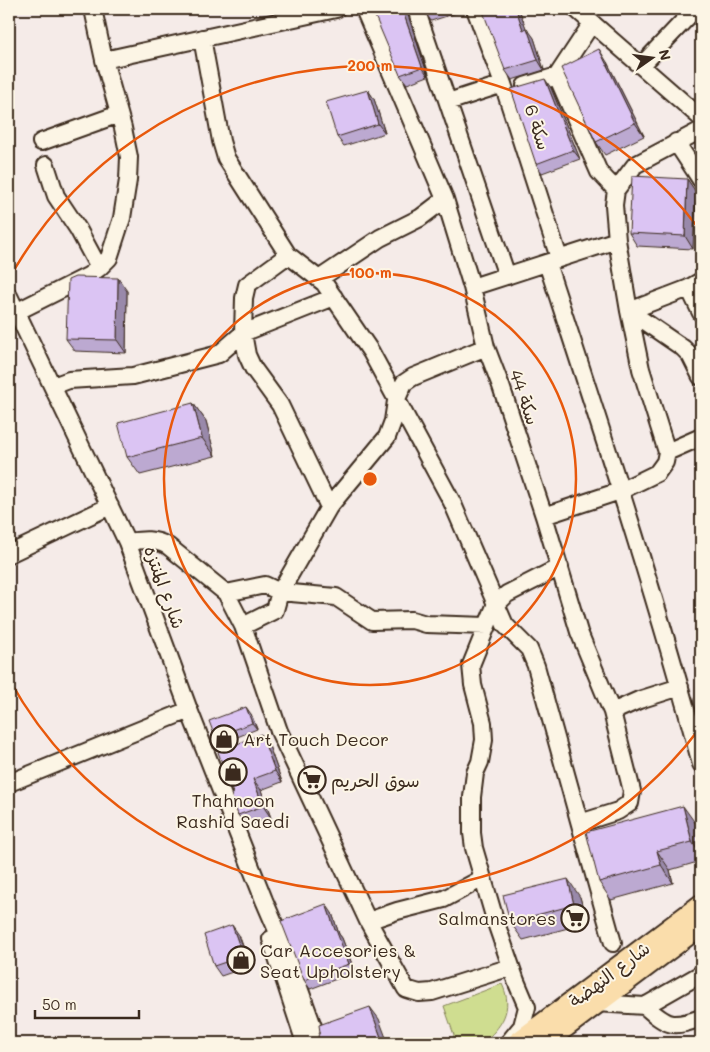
<svg xmlns="http://www.w3.org/2000/svg" width="710" height="1052" viewBox="0 0 710 1052" font-family="Mali,'Playpen Sans Arabic',sans-serif">
<rect width="100%" height="100%" fill="#f5ebe8"/>
<filter id="ink" filterUnits="userSpaceOnUse"><feTurbulence type="fractalNoise" baseFrequency=".02" numOctaves="2"/><feDisplacementMap in="SourceGraphic" scale="10" xChannelSelector="R" yChannelSelector="G"/><feConvolveMatrix kernelMatrix="1 2 1 2 8 2 1 2 1" color-interpolation-filters="sRGB"/></filter>
<g filter="url(#ink)">
<path fill="#cfdd90" stroke="#858457" d="M502,984C514,1009 502,1027 482,1043H452L454,1035L444,1006Z"/>
<g fill="none" stroke-linecap="round" stroke-linejoin="round">
<g stroke="#3b2a1e" stroke-width="20">
<path id="minor" d="M364,9L445,199L472,287L486,347L501,386L544,516L579,632L612,712L632,791L630,803L618,811L580,823
M416,9L507,276
M475,9L503,84L559,258
M576,9L701,118
M202,38L221,141L226,158L288,255L324,283L371,352L452,502L505,625L529,649L536,666L613,943
M104,60L336,9
M641,66L695,9
M525,86L557,76L592,23
M448,102L503,84
M41,142L119,114
M676,142L701,180
M46,165L56,196L78,229L99,268
M616,190L635,165L701,130
M288,255L247,285L244,298L243,333L247,355L253,368L280,405L329,507
M547,263C601,429 656,595 701,764
M319,279L380,238L420,218L445,199
M472,287L617,240
M689,288L701,313
M9,296L127,542L189,710L264,900L285,949L319,1043
M629,311L683,348L690,355L701,377
M629,311L689,288L701,281
M16,312L88,276L99,268L109,258L122,218L128,180L129,157L123,128L104,60L93,9
M53,386L69,380L133,376L219,354L243,333L334,297
M667,452L701,437
M544,516L620,491L657,473L665,462L667,452L641,369L629,311L617,240L614,205L616,190L599,172L557,76
M127,542C142,540 153,538 168,546L226,593L243,626L279,731L368,921L406,989L419,993L432,992L511,967
M9,554L110,506
M226,593L265,585L280,592L336,597L372,621L412,620L426,624L487,626
M243,626L275,610L280,592L329,507L387,437L393,421L396,401L404,383L413,377L486,347
M612,712L639,700L680,687
M9,783L189,710
M368,921L397,911L444,899L483,878
M271,939L305,1043
M596,1003L645,1006L701,974
M645,1006C668,1027 673,1028 701,1018
M508,1043L522,1026L527,1007L516,981L496,923L474,848L472,833V797L475,773L480,762L484,740L483,723L473,685L471,665L495,606L507,594L560,567"/>
</g>
<g stroke="#3b2a1e" stroke-width="24">
<path id="major" d="M517,1043L701,905
M544,1043L701,925"/>
</g>
<use href="#minor" stroke="#fcf5e5" stroke-width="16"/>
<use href="#major" stroke="#faddab" stroke-width="20"/>
</g>
<path fill="#bca9d1" stroke="#3b2a1e" d="M423,9H463V11L431,21Z
M519,9L526,29L534,38L544,70L512,80L505,70Z
M407,12L428,76L407,84L400,75Z
M607,62L644,136L605,155L596,142Z
M551,88L580,159L542,173L536,164Z
M368,90L374,99L385,133L344,146L337,137Z
M687,179L696,192L693,249L637,246L629,233Z
M127,291L126,353L75,351L66,339Z
M193,403L206,421L215,456L140,475L127,457Z
M251,714L257,729L220,744L215,737Z
M261,734L269,746L282,782L261,790L271,818L246,826L238,815L233,793Z
M696,824L701,846V861L670,870L673,883L611,900L599,882Z
M580,897L587,923L523,940L510,922Z
M332,913L339,934L342,938L355,972L310,989L304,980Z
M239,935L250,966L221,976L214,966Z"/>
<path fill="#9989aa" stroke="#3b2a1e" d="M402,9H407V12L428,76L422,67Z
M516,9H519L530,39L523,30Z
M527,28L534,38L544,70L538,60Z
M599,49L607,62L644,136L635,123Z
M545,79L551,88L580,159L573,150Z
M368,90L374,99L385,133L378,124Z
M687,179L696,192L693,249L685,236Z
M118,278L127,291L126,353L117,340Z
M193,403L206,421L215,456L202,438Z
M246,707L251,714L257,729L252,723Z
M261,734L269,746L282,782L275,771Z
M253,779L261,790L271,818L263,806Z
M683,806L696,824L701,846V855L692,842Z
M657,851L670,870L673,883L661,865Z
M568,879L580,897L587,923L574,905Z
M326,904L332,913L339,934L342,938L355,972L349,964L335,930Z
M232,925L239,935L250,966L243,956Z
M370,1007L379,1019L388,1043H383Z"/>
<path fill="#dbc4f3" stroke="#3b2a1e" d="M372,9H402L422,67L400,75Z
M423,9H435L424,12Z
M482,9H516L523,30L527,28L538,60L505,70Z
M599,49L635,123L596,142L561,68Z
M545,79L573,150L536,164L511,89Z
M368,90L378,124L337,137L326,102Z
M632,176L687,179L685,236L629,233Z
M75,277L118,278L117,340L66,339L68,280Z
M193,403L202,438L127,457L118,423Z
M246,707L252,723L215,737L209,721Z
M261,734L275,771L253,779L263,806L238,815L231,794L233,793L218,752Z
M683,806L692,842L657,851L661,865L599,882L586,832Z
M568,879L574,905L510,922L503,895Z
M326,904L335,930H336L349,964L304,980L281,921Z
M232,925L243,956L214,966L204,935Z
M370,1007L383,1043H321L318,1036L320,1032L319,1025Z"/>
</g>
<g fill="none" stroke="#e8590c" stroke-width="2.5">
<circle cx="370" cy="479" r="206"/>
<path d="M700 728A413 413 0 0 1 9 679M9 279A413 413 0 0 1 700 230"/>
</g>
<defs>
<g id="shop-ring" transform="scale(1.4375)"><circle r="9.5" fill="#fcf5e5" stroke="#3b2a1e" stroke-width="1.5"/><path d="M-5-2.5h2.3a2.7 3.5 0 0 1 5.4 0H5L5.5 6h-11ZM-1.5-2.5h3a1.5 2.3 0 0 0-3 0Z" fill="#3b2a1e"/></g>
<g id="supermarket-ring" transform="scale(1.4375)"><circle r="9.5" fill="#fcf5e5" stroke="#3b2a1e" stroke-width="1.5"/><path d="M-6-5.5h2.5l.6 2H6L4.5 2H-2.5L-4.4-4H-6ZM-1.5 3.2a1.3 1.3 0 1 0 .1 0ZM3 3.2a1.3 1.3 0 1 0 .1 0Z" fill="#3b2a1e"/></g>
</defs>
<g fill-rule="evenodd">
<use href="#shop-ring" x="224" y="739"/>
<use href="#shop-ring" x="233" y="772"/>
<use href="#supermarket-ring" x="312" y="780"/>
<use href="#supermarket-ring" x="575" y="918"/>
<use href="#shop-ring" x="241" y="960"/>
</g>
<g text-anchor="middle" dominant-baseline="central" stroke-width="4" stroke-linejoin="round" paint-order="stroke">
<g font-size="18" fill="#3b2a1e" stroke="#fcf5e5">
<text transform="translate(538 127) rotate(72)">سكة 6</text>
<text transform="translate(525 397) rotate(71)">سكة 44</text>
<text transform="translate(165 587) rotate(70)">شارع المنتزه</text>
<text transform="translate(609 974) rotate(-37)">شارع النهضة</text>
</g>
<g font-size="18" fill="#3b2a1e" stroke="#fcf5e5" text-anchor="start">
<text x="243" y="739">Art Touch Decor</text>
<text x="331" y="780">سوق الحريم</text>
<text x="233" y="800" text-anchor="middle">Thahnoon<tspan x="233" dy="21">Rashid Saedi</tspan></text>
<text x="556" y="918" text-anchor="end">Salmanstores</text>
<text x="260" y="950">Car Accesories &amp;<tspan x="260" dy="21">Seat Upholstery</tspan></text>
</g>
</g>
<circle cx="370" cy="479" r="8" fill="#e8590c" stroke="#fcf5e5" stroke-width="2.5"/>
<g font-size="15" text-anchor="middle" font-weight="bold" fill="#e8590c" stroke="#fcf5e5" stroke-width="4" stroke-linejoin="round" paint-order="stroke">
<text x="370" y="71">200 m</text>
<text x="370" y="278">100 m</text>
</g>
<rect width="710" height="1052" fill="none" stroke="#fcf5e5" stroke-width="30"/>
<rect x="15" y="15" width="680" height="1022" fill="none" stroke="#3b2a1e" stroke-width="2" filter="url(#ink)"/>
<g transform="translate(652 58) rotate(76)" stroke="#fcf5e5" stroke-width="4" paint-order="stroke">
<path d="M0-4L9 19L0 12L-9 19Z" fill="#3b2a1e"/>
<text y="-8" font-size="14" font-weight="bold" text-anchor="middle" fill="#3b2a1e">N</text>
</g>
<path d="M35 1010v8h104v-8" fill="none" stroke="#3b2a1e" stroke-width="2.5"/>
<text x="42" y="1010" font-size="15" fill="#3b2a1e" stroke="#fcf5e5" stroke-width="4" paint-order="stroke">50 m</text>
</svg>
